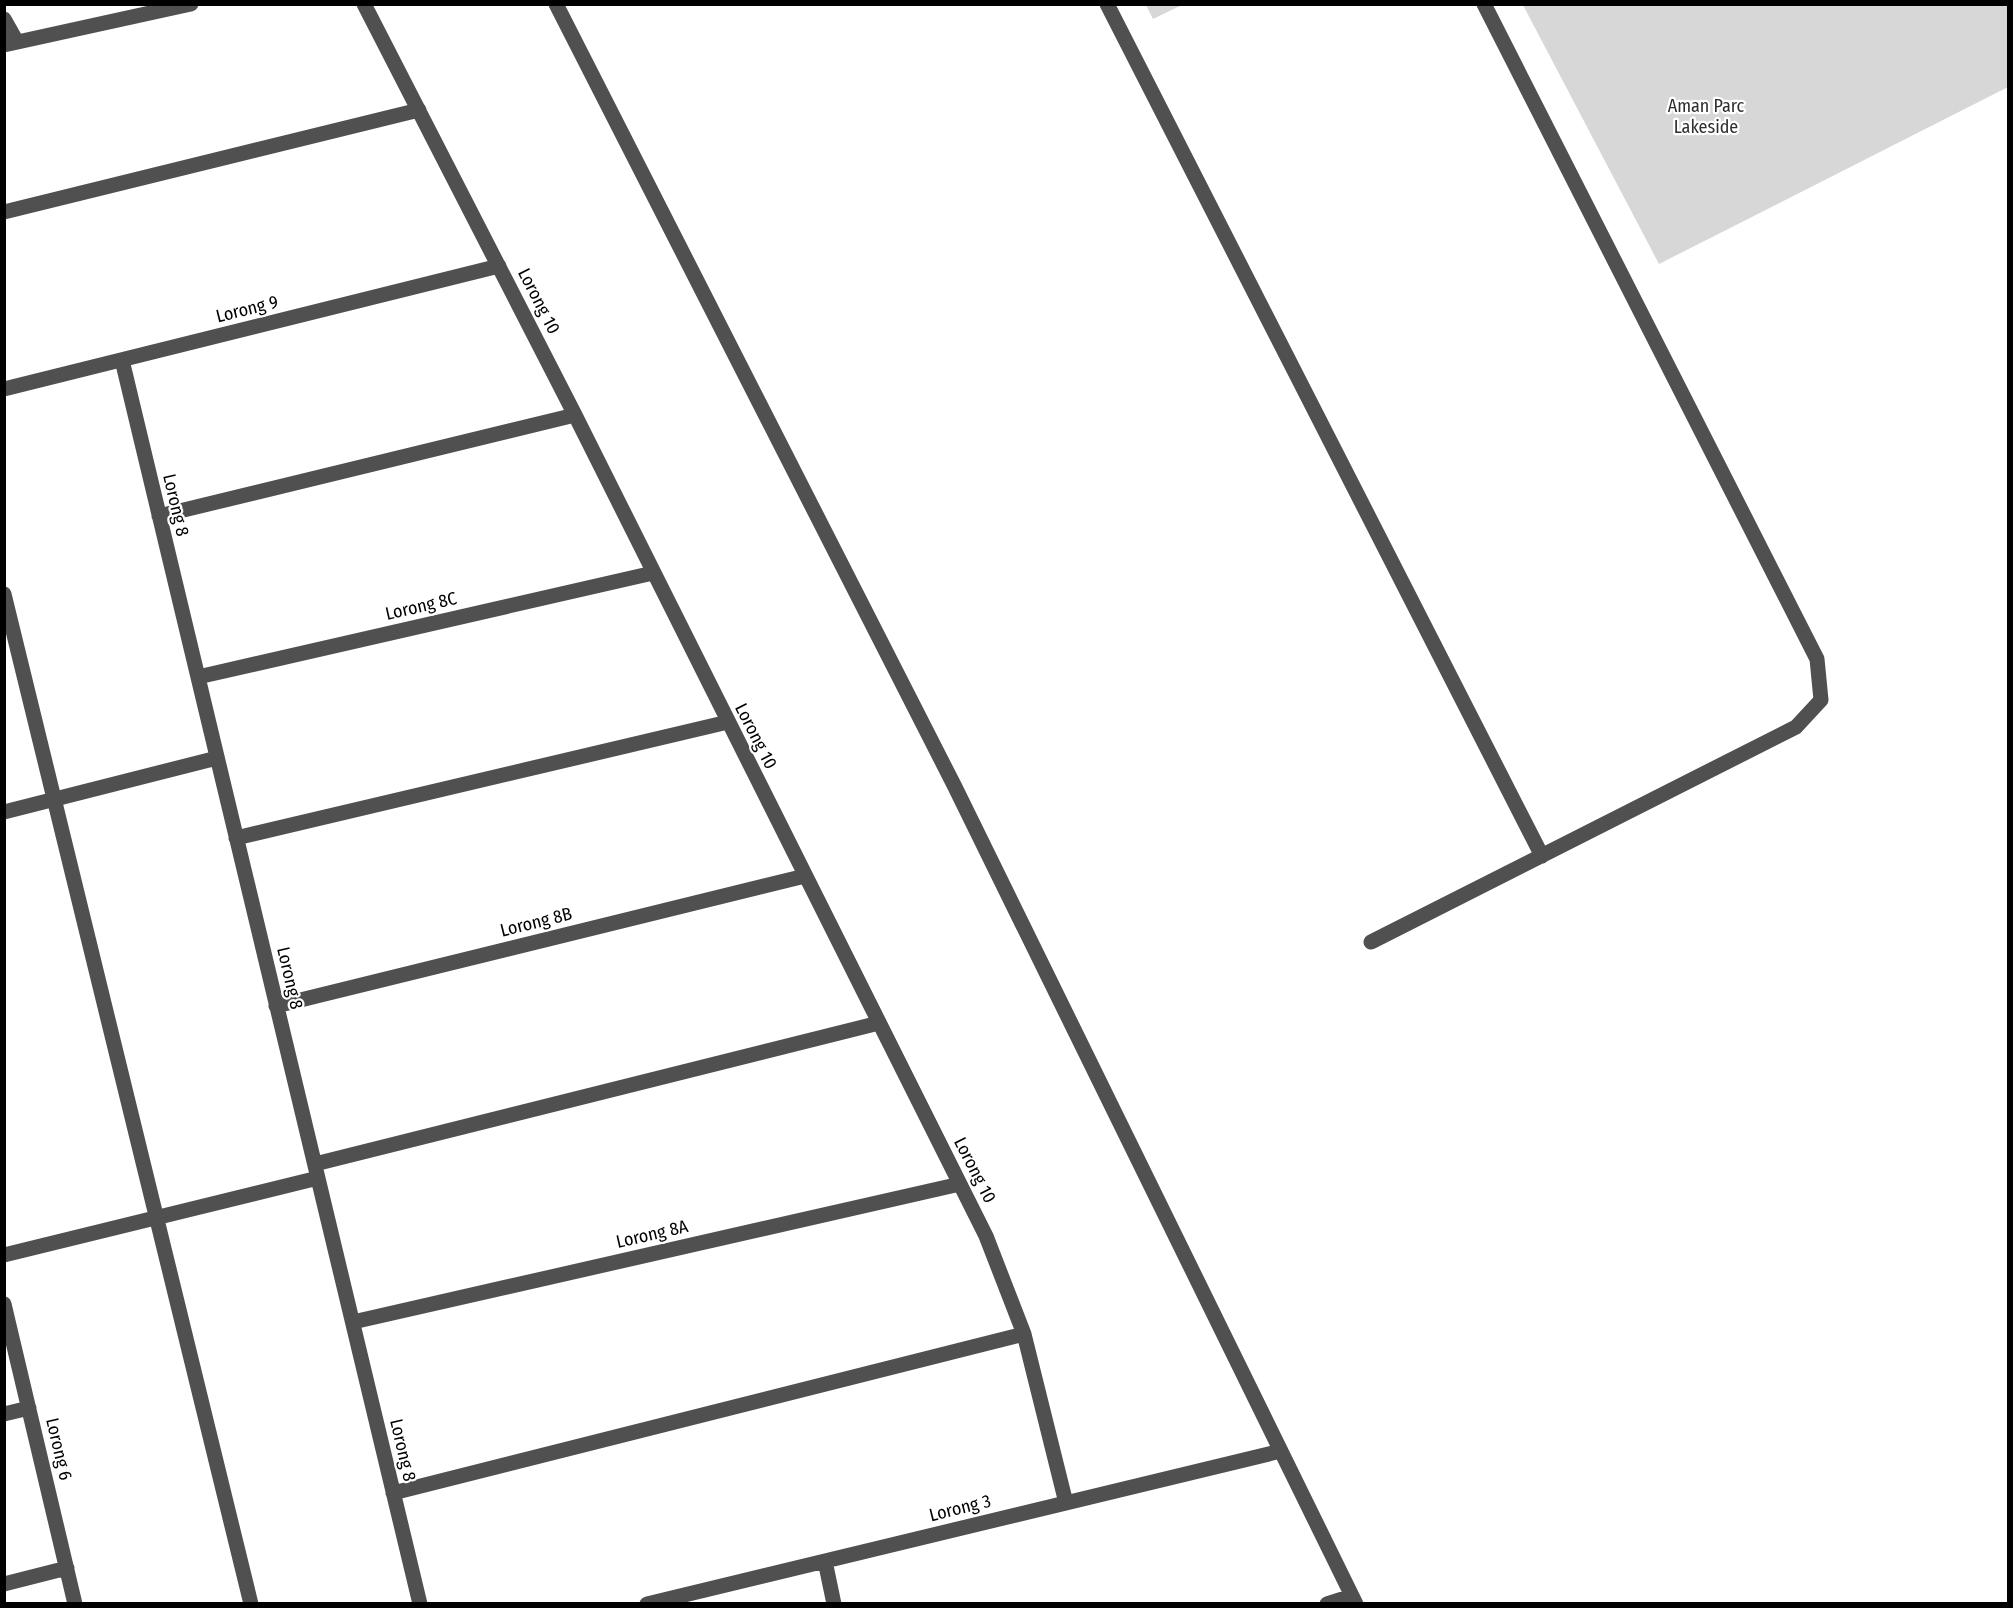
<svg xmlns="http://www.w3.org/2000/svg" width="2013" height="1608" viewBox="0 0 2013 1608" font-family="'Fira Sans Condensed',sans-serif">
<rect width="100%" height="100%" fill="#fff"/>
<path fill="#d7d7d7" d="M1146,5H1182L1153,19Z
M1523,5H2008V87L1659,264Z"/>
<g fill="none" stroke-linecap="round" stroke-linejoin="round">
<path stroke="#505050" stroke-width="15" d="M364,4L575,415L986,1236L1024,1334L1066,1503
M556,4L955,787L1356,1604
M1107,4L1542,856
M4,19L17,42
M4,45L191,4
M4,212L419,110
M122,360L420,1604
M4,389L499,266
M159,516L575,415
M4,594L251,1604
M198,677L653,573
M4,812L217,758
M236,838L728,722
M1371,942L1796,727L1821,700L1817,659L1484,4
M276,1006L805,876
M315,1164L879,1023
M4,1255L318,1178
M4,1304L75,1604
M353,1322L960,1184
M4,1414L29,1408
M393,1493L1024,1334
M825,1561L834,1604
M4,1584L67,1568
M647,1604L1281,1451
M1327,1604L1352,1596"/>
</g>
<g text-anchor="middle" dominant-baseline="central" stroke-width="4.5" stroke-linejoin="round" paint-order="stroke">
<g font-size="18" fill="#2e2e2e" stroke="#fff">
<text x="1706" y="106">Aman Parc<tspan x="1706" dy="21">Lakeside</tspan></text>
</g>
<g font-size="18" fill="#000" stroke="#fff">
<text transform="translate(539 301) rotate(63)">Lorong 10</text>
<text transform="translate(247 309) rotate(-14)">Lorong 9</text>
<text transform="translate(176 505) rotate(77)">Lorong 8</text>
<text transform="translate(421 606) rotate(-13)">Lorong 8C</text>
<text transform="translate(756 736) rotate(63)">Lorong 10</text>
<text transform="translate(536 922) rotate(-14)">Lorong 8B</text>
<text transform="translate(290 978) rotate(77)">Lorong 8</text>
<text transform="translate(975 1170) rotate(63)">Lorong 10</text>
<text transform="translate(652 1234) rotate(-13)">Lorong 8A</text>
<text transform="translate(59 1449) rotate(77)">Lorong 6</text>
<text transform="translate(403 1450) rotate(77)">Lorong 8</text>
<text transform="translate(960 1508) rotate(-14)">Lorong 3</text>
</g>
</g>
<rect width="2013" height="1608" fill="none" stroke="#000000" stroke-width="12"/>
</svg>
